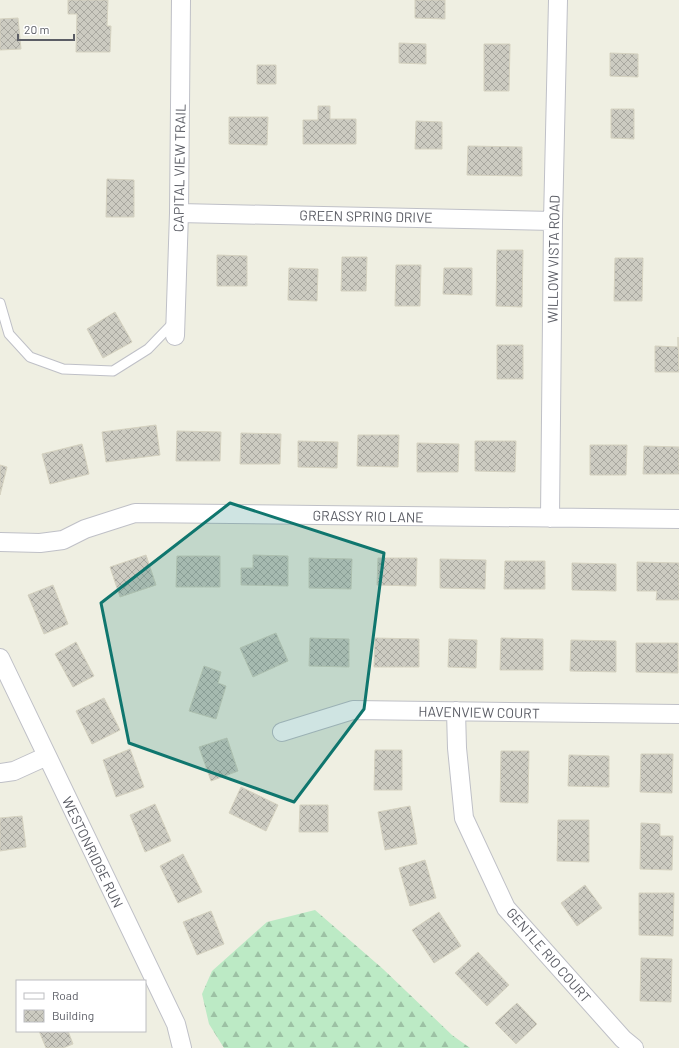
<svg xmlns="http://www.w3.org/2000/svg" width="679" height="1048" viewBox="0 0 679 1048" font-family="Barlow,sans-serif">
<defs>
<pattern id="forest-firs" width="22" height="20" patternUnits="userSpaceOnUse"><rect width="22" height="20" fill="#bceac5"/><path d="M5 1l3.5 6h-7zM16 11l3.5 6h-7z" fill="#9cc1a4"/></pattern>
<pattern id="building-cross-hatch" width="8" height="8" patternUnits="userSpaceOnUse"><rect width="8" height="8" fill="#cccbc1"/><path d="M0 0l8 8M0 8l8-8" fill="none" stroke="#a9a8a0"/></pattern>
</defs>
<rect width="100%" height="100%" fill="#efefe2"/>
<path fill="url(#forest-firs)" d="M315,910L383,969L452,1035L470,1048H224L209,1024L202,994L212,971L267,922Z"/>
<path fill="url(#building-cross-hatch)" stroke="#d5d2c0" d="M68,0H108L107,26H111L110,52H76L77,14H68Z
M415,0H445V19L415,18Z
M18,18L21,49L0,50V19Z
M399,43L426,44V64L399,63Z
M484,44H510L509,91H484Z
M610,53L638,54V77L610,76Z
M257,65H276V84H257Z
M318,106H330V119H356V144H303V120H318Z
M611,109H634V139L611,138Z
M229,117H268L267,145L229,144Z
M416,121L442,122V149H415Z
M468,146L522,147V176L467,175Z
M107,179L134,180V217H106Z
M497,250H523L522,307L496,306Z
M217,255L247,256V286H217Z
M342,257H367L366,291H341Z
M615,258H643L642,301H614Z
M396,265H421L420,306H395Z
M289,268L318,269L317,301L288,300Z
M444,268H472V295L443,294Z
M115,312L132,342L103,358L87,329Z
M678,337L679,372H655V346L678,347Z
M497,345H523V379H497Z
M156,425L160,455L106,462L102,432Z
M177,431L221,432L220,461H176Z
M241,433L281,434L280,464H240Z
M358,435H399L398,467L357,466Z
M298,441L338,442L337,468L298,467Z
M475,441H516L515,472L475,471Z
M417,443L459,444L458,472H417Z
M82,444L89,474L50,484L42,454Z
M590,445H627L626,475H590Z
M644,446L679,447V474H643Z
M0,465L7,467L0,495Z
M146,555L156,585L120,597L110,567Z
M253,555L288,556V586L241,585V568H253Z
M177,556H220V587H176Z
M309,558L352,559L351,589L309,588Z
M378,558H417L416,586L377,585Z
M440,559L486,560L485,589L440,588Z
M505,561H545V589H504Z
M637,562L679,563V600H656L657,591H637Z
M572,563L616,564V591L572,590Z
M53,585L68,624L44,634L28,595Z
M276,633L288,661L253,677L240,648Z
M310,638L349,639V667L309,666Z
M375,638L419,639V667H374Z
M501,638L543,639V670H500Z
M449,639L477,640L476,668L448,667Z
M571,640L616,641V672L570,671Z
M76,642L94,676L73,687L55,654Z
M636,643H678V673L636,672Z
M204,666L221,672L218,683L226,686L216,719L189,711Z
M104,698L120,730L92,744L76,711Z
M227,738L238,771L211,781L199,747Z
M130,749L144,787L116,797L103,760Z
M375,750H402V790H374Z
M501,751H529L528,803L500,802Z
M641,754H673L672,793L640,792Z
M569,755L609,756V787L568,786Z
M241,787L278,805L266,831L229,813Z
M155,804L171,841L145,852L130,815Z
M300,805H328V832H299Z
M410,806L417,844L385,850L378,812Z
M22,816L26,847L0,851V818Z
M558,820H589V862L557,861Z
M641,823L660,824V836H673L672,870L640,869Z
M183,854L202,892L178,903L160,866Z
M425,860L436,898L410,906L399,868Z
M585,885L602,908L577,926L561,903Z
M639,893H674L673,936L639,935Z
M211,911L224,944L197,955L183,922Z
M439,912L461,946L434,963L412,930Z
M478,952L509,985L487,1006L455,973Z
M641,958L672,959L671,1002L640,1001Z
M517,1003L537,1024L516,1044L495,1023Z
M39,1031H68L73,1044L63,1048H46Z"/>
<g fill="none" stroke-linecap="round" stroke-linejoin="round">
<g stroke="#bfc0c7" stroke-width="11">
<path id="lane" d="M0,303L9,334L30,357L63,369L113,371L148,349L174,322"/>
</g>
<g stroke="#bfc0c7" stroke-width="20">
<path id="street" d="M179,213L553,221
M175,336L179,213L181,0
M550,518L553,221L558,0
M0,542L40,543L63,540L85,529L135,513L679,519
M0,658L176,1024L182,1048
M456,711L457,748L464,818L506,908L623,1039L634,1048
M282,732L353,710L679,714
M0,773L14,771L47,756"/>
</g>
<use href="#lane" stroke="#fff" stroke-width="9"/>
<use href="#street" stroke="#fff" stroke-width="18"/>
</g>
<path fill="#0f766e" fill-opacity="0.2" stroke="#0f766e" stroke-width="3" stroke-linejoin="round" d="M230,503L384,553L364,709L294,802L129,743L101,603Z"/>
<g text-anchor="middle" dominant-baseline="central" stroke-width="3" stroke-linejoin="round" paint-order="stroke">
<g font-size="14" fill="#5b5d65" stroke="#fff">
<text transform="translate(179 168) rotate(-89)">CAPITAL VIEW TRAIL</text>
<text transform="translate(366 216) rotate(1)">GREEN SPRING DRIVE</text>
<text transform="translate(553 259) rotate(-89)">WILLOW VISTA ROAD</text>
<text transform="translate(368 516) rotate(1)">GRASSY RIO LANE</text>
<text transform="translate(479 712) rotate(1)">HAVENVIEW COURT</text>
<text transform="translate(93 852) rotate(64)">WESTONRIDGE RUN</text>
<text transform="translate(549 955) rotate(49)">GENTLE RIO COURT</text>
</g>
</g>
<rect x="16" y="980" width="130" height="52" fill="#ffffff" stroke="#bdbec1"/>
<rect x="24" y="993" width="20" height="6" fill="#ffffff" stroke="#bdbec1"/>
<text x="52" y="1000" font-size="12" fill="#5b5d65">Road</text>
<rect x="24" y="1010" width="20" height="12" fill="url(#building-cross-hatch)" stroke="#bdbec1"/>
<text x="52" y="1020" font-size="12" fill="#5b5d65">Building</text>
<path d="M18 34v6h56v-6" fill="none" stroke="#5b5d65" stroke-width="2"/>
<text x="24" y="34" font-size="12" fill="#5b5d65" stroke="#ffffff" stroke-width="3" paint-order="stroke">20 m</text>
</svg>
